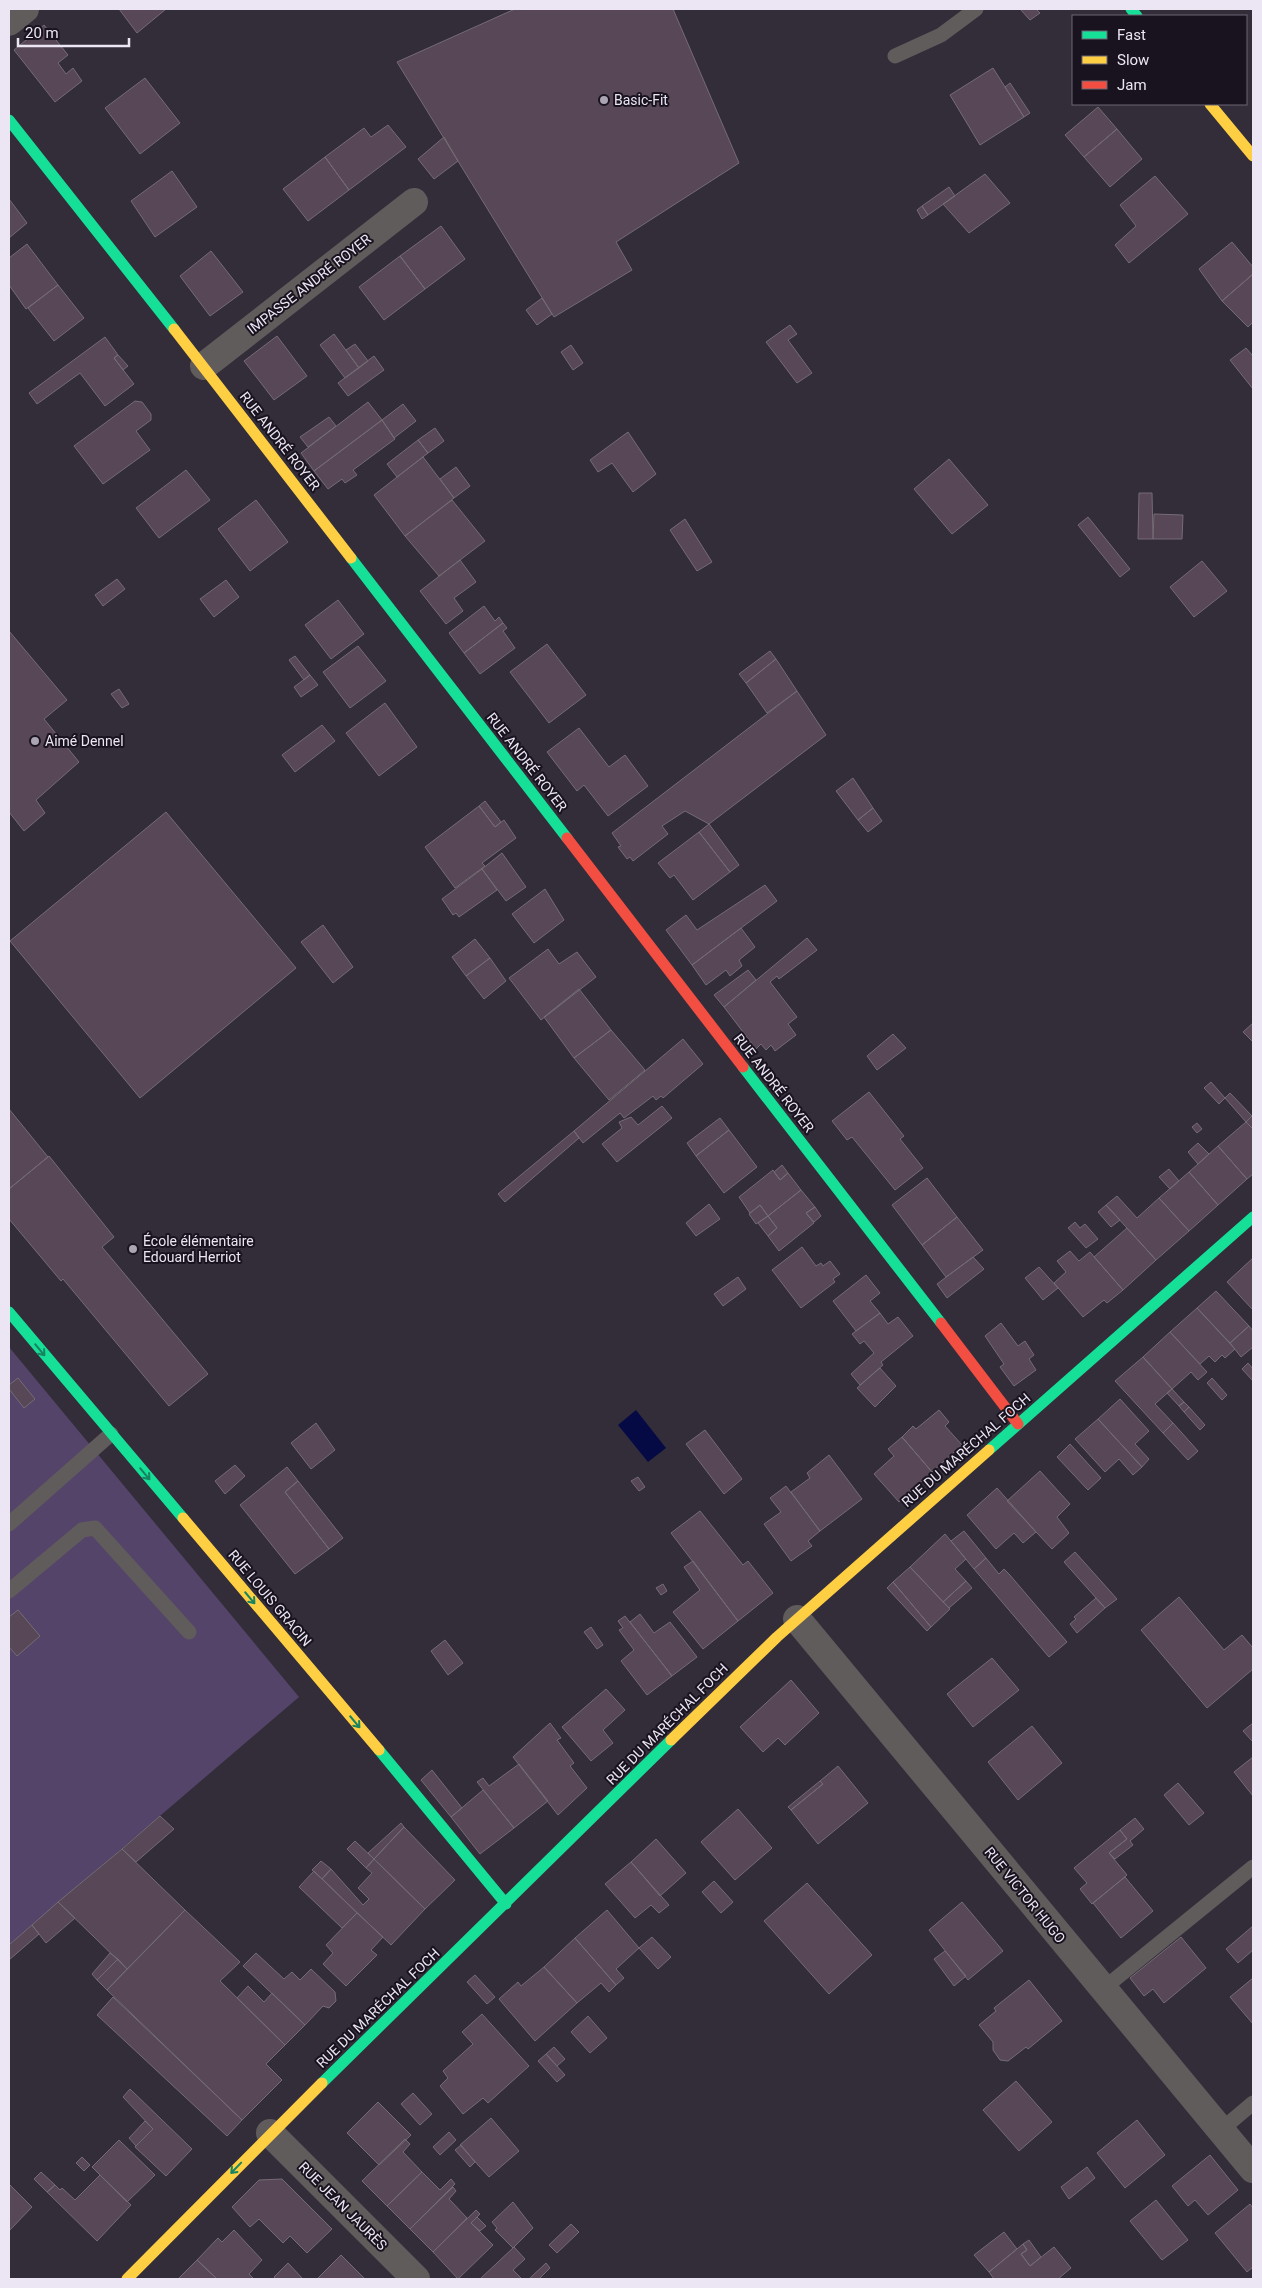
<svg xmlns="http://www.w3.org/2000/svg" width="1262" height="2288" viewBox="0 0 1262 2288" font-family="Roboto,sans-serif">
<rect width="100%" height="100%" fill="#332d3a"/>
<path fill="#54446a" d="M9,1347L299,1697L9,1945Z"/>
<path fill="#050a44" d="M636,1410L666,1448L648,1462L618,1425Z"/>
<path fill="#584756" stroke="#746c75" d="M119,9H166L137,33Z
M515,9H673L739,163L616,242L632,270L554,317L397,62Z
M1020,9H1036L1040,13L1030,20Z
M44,25L68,55L58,63L66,74L73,68L82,81L55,102L14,50Z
M993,68L1024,117L980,145L950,95Z
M145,78L180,123L140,154L105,108Z
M1010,83L1030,113L1024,117L1005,87Z
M1098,107L1117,129L1084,157L1065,135Z
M388,125L406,147L349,190L325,157L364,128L371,137Z
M1117,129L1142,159L1110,187L1084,157Z
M444,137L458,161L434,179L418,159Z
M325,157L349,190L308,221L283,189Z
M172,171L197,207L155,237L131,201Z
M985,174L1010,203L969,233L943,204Z
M1155,176L1188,214L1129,263L1115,245L1136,226L1120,205Z
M949,187L955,196L928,215L922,206Z
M9,199L27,223L9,238Z
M922,206L928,215L922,219L917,210Z
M441,226L465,259L425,289L400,256Z
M1232,242L1253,267V274L1222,301L1199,269Z
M27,244L58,285L26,309L9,285V258Z
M211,251L243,292L210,316L180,276Z
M400,256L425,289L384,320L359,287Z
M1253,274V322L1248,327L1222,301Z
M58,285L84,318L54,341L28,308Z
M542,298L552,314L537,325L526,310Z
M790,325L797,334L788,340L812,373L797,383L766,342Z
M334,334L359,368L345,378L320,345Z
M277,336L307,376L274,400L244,361Z
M105,337L118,355L114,358L134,384L105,406L80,373L37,404L29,393Z
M355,344L368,361L359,368L346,350Z
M571,345L583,363L573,370L561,352Z
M1246,348L1252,355L1253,353V389L1230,360Z
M118,355L128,366L123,370L114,358Z
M374,356L384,370L348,396L338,383Z
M135,401L142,402L151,414V420L136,431L150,450L103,484L74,446Z
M368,402L382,420L314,471L301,453Z
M403,404L416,421L394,438L382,420Z
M329,417L336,426L308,447L300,437Z
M382,420L395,439L353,470L357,475L345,483L342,479L328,489L314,471Z
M435,428L444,441L428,453L418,440Z
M628,432L656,474L633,492L612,463L598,472L590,460Z
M418,440L428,453L397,477L387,464Z
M423,457L454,498L405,536L374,495Z
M949,459L988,505L952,534L914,489Z
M456,467L470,486L454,498L440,479Z
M186,470L210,500L159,538L136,508Z
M1139,493H1152L1153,539H1138Z
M256,500L288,542L250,571L218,529Z
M452,500L485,541L439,576L405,536Z
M1154,514L1183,515L1182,539H1153Z
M1088,517L1130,569L1120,577L1078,525Z
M685,519L712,562L697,571L670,530Z
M460,560L476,582L454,598L463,611L446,624L420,591Z
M1202,561L1227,591L1194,617L1170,587Z
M117,579L125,589L103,606L95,595Z
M226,580L239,597L214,617L200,599Z
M338,600L364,634L331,659L305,625Z
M484,606L495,621L499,617L503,623L464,653L449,633Z
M503,623L507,628L503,631L515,648L480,674L464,653Z
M9,631L67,700L44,719L79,762L36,800L45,813L24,831L9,812Z
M547,644L586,695L549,723L510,672Z
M358,646L386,681L350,708L323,672Z
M770,651L776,659L746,683L739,674Z
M295,656L310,675L304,680L289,660Z
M776,659L797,691L767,713L746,683Z
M310,675L318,685L301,697L294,687Z
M119,689L129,704L122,708L111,694Z
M797,691L826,735L709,824L685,811L662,826L668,834L633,861L630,857L627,859L618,847L621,846L612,833Z
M385,703L417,747L379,776L346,733Z
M322,725L335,741L295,772L282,755Z
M579,728L609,767L625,755L648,786L608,816L584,785L577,791L547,752Z
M853,778L873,808L858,820L836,791Z
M485,801L501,822L495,827L479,806Z
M479,806L495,827L504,820L516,838L482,863L485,866L455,888L425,847Z
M873,808L882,821L868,832L858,820Z
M166,812L296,968L140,1098L10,941Z
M709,824L739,865L730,872L699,832Z
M699,832L730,872L693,900L674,875L670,878L658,863Z
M502,853L526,887L506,901L482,869Z
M482,869L497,890L459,917L456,913L453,915L442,899Z
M765,885L777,901L692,965L666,930L686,915L697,930Z
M545,889L564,920L534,943L512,914Z
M323,925L353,967L333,983L301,942Z
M741,928L755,947L739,960L742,966L730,976L726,970L706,985L692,965Z
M807,938L817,950L779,979L777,976L770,982L797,1017L788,1024L796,1035L775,1051L771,1045L766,1050L761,1044L756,1049L724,1007Z
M475,939L490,958L466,976L452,957Z
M548,949L559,964L577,952L596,977L541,1020L509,978Z
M490,958L506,981L484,999L466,976Z
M748,970L756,980L724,1007L714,995Z
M579,989L611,1030L574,1058L544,1017Z
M1253,1023V1042L1243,1032Z
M611,1030L645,1070L609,1100L574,1058Z
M893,1034L906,1048L877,1070L867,1056Z
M683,1039L703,1064L663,1098L661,1096L656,1100L653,1096L624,1118L620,1113L583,1143L574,1131Z
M1211,1082L1225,1098L1219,1104L1204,1088Z
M869,1092L904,1136L900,1139L923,1168L895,1190L852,1137L847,1140L832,1121Z
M1230,1093L1252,1116L1246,1122L1225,1098Z
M662,1106L672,1118L617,1162L602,1144L622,1128L619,1122L631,1117L638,1125Z
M9,1109L48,1157L9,1189Z
M1253,1115V1129L1246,1122Z
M720,1118L729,1130L696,1156L687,1143Z
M1246,1122L1253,1129V1174L1247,1179L1218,1146Z
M1197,1123L1202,1129L1197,1133L1192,1127Z
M729,1130L757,1167L724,1193L696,1156Z
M574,1131L579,1138L505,1202L498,1194Z
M1198,1143L1209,1154L1198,1164L1188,1152Z
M1218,1146L1247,1179L1218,1205L1189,1172Z
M49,1156L114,1237L102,1247L208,1374L169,1406L63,1279L61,1281L9,1219V1189Z
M782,1165L788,1173L780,1180L774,1172Z
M1169,1169L1179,1181L1170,1189L1159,1177Z
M773,1170L780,1180L788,1173L801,1190L768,1216L760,1205L750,1213L739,1197Z
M1189,1172L1218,1205L1189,1231L1159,1198Z
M927,1178L957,1217L922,1245L892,1205Z
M801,1190L815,1207L806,1213L814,1223L779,1251L768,1236L777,1228L768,1216Z
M1117,1196L1137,1218L1159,1198L1189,1231L1156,1260L1106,1205Z
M709,1204L720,1219L696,1236L686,1223Z
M760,1205L768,1216L756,1224L749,1214Z
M1106,1205L1120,1220L1111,1227L1098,1212Z
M815,1207L821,1216L814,1222L806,1213Z
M768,1216L777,1228L768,1236L758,1223Z
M957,1217L983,1250L946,1277L922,1245Z
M1075,1222L1080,1228L1085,1224L1098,1239L1086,1248L1068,1228Z
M1127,1228L1156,1260L1123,1290L1094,1257Z
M802,1247L816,1266L821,1263L823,1266L830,1261L840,1274L833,1279L835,1282L801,1308L772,1270Z
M1070,1251L1079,1261L1090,1252L1123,1290L1107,1303L1104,1300L1083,1317L1054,1283L1066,1272L1057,1261Z
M973,1257L984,1269L947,1298L937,1284Z
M1253,1258V1310L1227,1282Z
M1039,1267L1058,1288L1043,1300L1025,1278Z
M866,1275L880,1293L870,1301L880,1313L856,1331L833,1301Z
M738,1277L746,1289L723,1306L714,1294Z
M1216,1291L1249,1326L1230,1343L1197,1308Z
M1197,1308L1235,1349L1225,1358L1222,1355L1215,1362L1209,1356L1200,1364L1170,1332Z
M880,1313L888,1324L898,1317L913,1336L881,1362L883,1365L860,1385L851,1374L874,1353L864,1341L860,1344L852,1334Z
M1001,1323L1018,1346L1025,1341L1034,1355L1029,1359L1036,1370L1014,1386L1000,1367L1004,1364L985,1336Z
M1249,1326L1253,1331V1347L1241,1357L1230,1343Z
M1170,1332L1207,1372L1198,1380L1191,1372L1172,1389L1143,1357Z
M1143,1357L1172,1389L1155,1404L1173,1423L1163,1433L1115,1381Z
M1248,1363L1253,1369V1381L1242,1369Z
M880,1368L896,1386L875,1407L857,1388Z
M18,1378L35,1399L24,1408L9,1389V1385Z
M1212,1378L1227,1395L1222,1400L1207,1383Z
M1172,1389L1184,1402L1179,1406L1167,1393Z
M1120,1399L1149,1431L1135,1444L1149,1459L1142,1467L1098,1419Z
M1184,1402L1189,1407L1184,1412L1179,1406Z
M1189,1407L1205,1425L1200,1430L1184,1412Z
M939,1410L949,1422L945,1426L962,1445L932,1472L902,1437L913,1426L916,1429Z
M1098,1419L1142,1467L1133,1475L1119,1459L1105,1472L1075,1439Z
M316,1423L335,1450L311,1469L291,1443Z
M1173,1423L1198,1451L1188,1460L1163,1433Z
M705,1430L742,1479L724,1494L686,1444Z
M902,1437L932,1472L899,1502L874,1474L894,1456L888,1449Z
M1070,1444L1101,1478L1088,1490L1057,1457Z
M829,1455L862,1499L820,1531L791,1492L810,1478L807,1473Z
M235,1465L245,1476L225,1494L215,1481Z
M287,1467L298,1481L285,1492L329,1549L295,1574L240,1505Z
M1040,1471L1070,1504L1057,1517L1069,1533L1052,1549L1007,1501Z
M638,1477L645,1487L639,1491L631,1481Z
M298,1481L343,1538L329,1549L285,1492Z
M786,1486L820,1531L808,1541L812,1546L791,1561L764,1524L781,1512L770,1498Z
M997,1488L1036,1532L1023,1543L1014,1533L996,1549L967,1515Z
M700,1511L743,1565L748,1561L773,1593L738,1621L671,1533Z
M964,1531L986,1558L974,1569L951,1541Z
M945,1534L966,1559L955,1569L966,1581L943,1602L910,1567Z
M1075,1552L1117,1599L1105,1608L1064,1562Z
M986,1558L999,1574L1004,1569L1009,1574L1067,1642L1049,1657L974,1569Z
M693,1561L738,1621L703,1649L673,1612L700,1590L684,1567Z
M910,1567L950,1609L931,1627L893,1582Z
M966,1581L972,1588L949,1608L943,1602Z
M893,1582L931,1627L927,1631L887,1588Z
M663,1584L667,1591L661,1595L656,1588Z
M1179,1597L1224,1650L1242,1635L1253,1648V1669L1207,1708L1141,1630Z
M1096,1598L1105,1608L1077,1633L1070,1624L1076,1619L1074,1617Z
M18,1610L40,1636L17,1656L9,1647V1617Z
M640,1614L654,1633L670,1622L697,1657L672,1676L630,1622Z
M625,1616L672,1676L647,1695L621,1661L634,1650L619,1630L623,1628L618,1621Z
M591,1627L603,1645L597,1649L584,1632Z
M445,1640L463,1663L448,1675L431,1651Z
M992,1658L1019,1690L973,1727L947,1694Z
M791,1680L819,1713L785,1745L778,1738L763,1752L740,1727Z
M606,1689L625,1710L603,1730L613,1743L591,1761L562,1727Z
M550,1723L561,1738L557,1740L574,1763L570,1766L587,1788L558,1815L513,1757Z
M1253,1723V1739L1252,1741L1243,1731Z
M1032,1726L1062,1763L1018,1800L988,1762Z
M1253,1757V1796L1234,1772Z
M519,1764L548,1801L514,1828L477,1782L483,1778L489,1786Z
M838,1766L868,1803L818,1844L791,1810L823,1784L820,1781Z
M432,1770L462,1808L451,1817L421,1780Z
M820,1781L823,1784L791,1810L788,1807Z
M1178,1783L1204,1813L1189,1825L1164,1795Z
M483,1790L514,1828L480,1854L451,1817Z
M738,1809L772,1848L735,1880L701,1842Z
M160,1816L174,1829L136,1862L122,1849Z
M1135,1818L1144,1829L1130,1841L1133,1845L1115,1859L1109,1853L1127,1839L1120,1830Z
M401,1823L404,1827L374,1859L368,1853Z
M404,1827L455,1880L425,1909L374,1859Z
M1120,1830L1127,1839L1109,1853L1127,1875L1092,1904L1080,1889L1087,1883L1074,1868Z
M656,1839L686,1873L660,1896L631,1862Z
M355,1841L374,1859L366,1868L347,1849Z
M122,1849L185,1910L127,1969L58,1902Z
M374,1859L425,1909L391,1945L322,1879L331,1869L363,1905L369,1899L358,1888L372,1873L366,1868Z
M321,1861L331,1869L322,1879L312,1870Z
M631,1862L669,1905L659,1913L651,1905L635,1918L605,1884Z
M314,1871L357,1913L342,1928L299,1887Z
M1125,1877L1153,1911L1121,1938L1093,1903Z
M714,1881L733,1902L721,1913L702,1892Z
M807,1883L872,1955L829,1994L764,1921Z
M58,1902L75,1918L46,1943L32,1925Z
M962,1902L1003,1951L968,1980L929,1930Z
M185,1910L240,1962L220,1981L285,2045L266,2064L282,2080L242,2120L107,1990Z
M607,1910L639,1948L616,1969L624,1978L616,1985L575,1938Z
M357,1913L383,1937L371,1950L377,1955L346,1986L323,1964L333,1953L326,1945Z
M32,1925L39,1934L9,1960V1945Z
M1253,1926V1950L1238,1963L1226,1949Z
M652,1937L671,1957L658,1969L639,1948Z
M1181,1937L1206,1968L1164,2003L1153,1989L1144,1996L1130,1978Z
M575,1938L616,1985L609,1992L601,1983L577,2003L544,1967Z
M945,1951L966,1976L954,1986L934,1959Z
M110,1953L118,1959L97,1980L92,1974Z
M256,1953L284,1979L292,1972L300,1980L311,1969L335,1992L336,2001L329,2008L323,2006L305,2025L243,1966Z
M118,1959L127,1969L107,1990L97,1980Z
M544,1967L577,2003L535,2041L499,1999L518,1982L521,1986Z
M475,1975L495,1997L487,2004L467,1982Z
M1253,1978V2024L1230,1997Z
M1029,1980L1062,2021L1028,2049L1026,2047L1008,2061L1000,2060L993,2050V2042L979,2025L996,2011L994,2008Z
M248,1986L264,2002L272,1993L305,2025L285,2045L237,1998Z
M113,1997L242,2120L227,2136L97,2015Z
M482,2014L529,2066L488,2103L483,2098L463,2114L440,2086L448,2078L443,2071L473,2044L462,2032Z
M588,2016L607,2038L590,2053L571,2032Z
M554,2047L565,2059L557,2066L546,2054Z
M546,2054L565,2075L557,2082L538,2061Z
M1016,2081L1052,2122L1019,2151L983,2110Z
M130,2089L192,2149L166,2176L135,2147L153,2129L123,2097Z
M413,2093L432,2114L420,2125L401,2104Z
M378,2102L411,2135L379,2165L347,2133Z
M491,2118L519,2151L489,2177L460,2145Z
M1137,2120L1165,2155L1125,2188L1097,2153Z
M145,2121L153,2129L136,2146L129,2138Z
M449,2132L456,2140L440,2155L433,2147Z
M405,2139L410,2144L403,2152L422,2172L387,2206L362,2181Z
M119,2140L155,2175L127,2202L92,2167Z
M461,2145L475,2162L470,2167L455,2150Z
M1210,2155L1238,2190L1208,2215L1195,2200L1188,2206L1172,2186Z
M82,2157L90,2165L84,2171L76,2163Z
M1087,2167L1095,2178L1069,2199L1061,2187Z
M41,2172L55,2185L47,2192L34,2179Z
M422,2172L440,2190L451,2179L455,2184L410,2229L387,2206Z
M100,2175L131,2205L97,2241L47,2192L55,2185L60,2190L62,2188L75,2200Z
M282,2179L332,2229L307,2253L290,2236L283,2243L259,2219L250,2227L232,2207L259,2180Z
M9,2184L32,2207L9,2231Z
M453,2187L456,2191L449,2199L467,2218L433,2252L410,2229Z
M1156,2200L1188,2240L1162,2260L1130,2221Z
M513,2202L533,2228L513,2248L495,2230L497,2228L492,2222Z
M1250,2204L1253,2208V2267L1247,2272L1215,2233Z
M476,2210L480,2214L471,2223L493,2245L458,2279L433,2252Z
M477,2217L486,2226L480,2231L471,2223Z
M571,2224L579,2232L557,2253L549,2245Z
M234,2230L262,2260L249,2274L254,2279H217L197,2260L218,2238L222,2242Z
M1004,2232L1017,2249L989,2272L974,2255Z
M1029,2240L1041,2257L1030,2266L1021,2254L1027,2250L1023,2244Z
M1023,2244L1027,2250L1021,2254L1030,2266L1054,2247L1071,2268L1058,2279H994L989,2272Z
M514,2247L525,2259L513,2270L522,2279H480Z
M341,2255L365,2279H317Z
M197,2260L217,2279H178Z
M288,2263L303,2279H276L274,2277Z
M546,2263L550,2268L539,2279H529Z"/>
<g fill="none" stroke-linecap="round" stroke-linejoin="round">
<path stroke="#615c5c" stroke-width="15" d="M895,56L941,35L976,9
M9,1524L111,1434
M9,1591L82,1530L95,1528L189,1632
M1103,1989L1253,1867
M1221,2130L1253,2103"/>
<path stroke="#615c5c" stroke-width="28" d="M9,22L25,9
M204,366L414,202
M797,1619L1253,2169
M270,2133L416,2279"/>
<path stroke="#16e098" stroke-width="11" d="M1131,9L1137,16
M9,120L174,329
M351,558L567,838
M743,1067L941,1323
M9,1312L183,1518
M989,1450L1253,1217
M379,1750L506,1904
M322,2083L671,1740"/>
<path stroke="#ffcf43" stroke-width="11" d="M1210,104L1253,156
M174,329L351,558
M183,1518L379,1750
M671,1740L777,1637L989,1450
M127,2279L322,2083"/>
<path stroke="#f24e42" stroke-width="11" d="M567,838L743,1067
M941,1323L1018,1424"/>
</g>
<defs><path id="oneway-shaft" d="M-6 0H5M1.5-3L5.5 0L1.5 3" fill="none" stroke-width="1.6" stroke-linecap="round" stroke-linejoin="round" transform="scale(1.25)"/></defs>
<g stroke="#178461">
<use href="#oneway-shaft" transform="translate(40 1350) rotate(50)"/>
<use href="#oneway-shaft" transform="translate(145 1474) rotate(50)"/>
<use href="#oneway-shaft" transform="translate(250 1598) rotate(50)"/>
<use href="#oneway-shaft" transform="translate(355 1722) rotate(50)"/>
<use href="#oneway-shaft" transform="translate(236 2168) rotate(134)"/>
</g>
<g fill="#aba5b3" stroke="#18131e" stroke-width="2">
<circle cx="604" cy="100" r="5"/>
<circle cx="35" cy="741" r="5"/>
<circle cx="133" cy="1249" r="5"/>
</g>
<g text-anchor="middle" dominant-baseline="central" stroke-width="4" stroke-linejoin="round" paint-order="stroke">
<g font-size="14" fill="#ebe5f4" stroke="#18131e" text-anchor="start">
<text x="614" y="100">Basic-Fit</text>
<text x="45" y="741">Aimé Dennel</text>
<text x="143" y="1241">École élémentaire<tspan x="143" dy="16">Edouard Herriot</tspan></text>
</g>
<g font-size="14" fill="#ebe5f4" stroke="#18131e">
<text transform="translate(309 284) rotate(-38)">IMPASSE ANDRÉ ROYER</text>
<text transform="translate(280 441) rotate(52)">RUE ANDRÉ ROYER</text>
<text transform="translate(527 762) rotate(52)">RUE ANDRÉ ROYER</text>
<text transform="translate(774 1083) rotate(52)">RUE ANDRÉ ROYER</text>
<text transform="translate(966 1450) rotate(-41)">RUE DU MARÉCHAL FOCH</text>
<text transform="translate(270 1598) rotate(50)">RUE LOUIS GRACIN</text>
<text transform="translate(667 1724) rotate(-45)">RUE DU MARÉCHAL FOCH</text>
<text transform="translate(1025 1895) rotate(51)">RUE VICTOR HUGO</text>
<text transform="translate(378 2008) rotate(-44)">RUE DU MARÉCHAL FOCH</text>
<text transform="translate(343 2206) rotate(45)">RUE JEAN JAURÈS</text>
</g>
</g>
<rect width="1262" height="2288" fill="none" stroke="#ebe5f4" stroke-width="20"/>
<rect x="1072" y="15" width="175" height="90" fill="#18131e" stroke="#6c6774"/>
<rect x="1082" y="31" width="25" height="8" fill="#16e098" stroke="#6c6774"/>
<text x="1117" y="40" font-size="15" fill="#ebe5f4">Fast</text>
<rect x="1082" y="56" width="25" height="8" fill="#ffcf43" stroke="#6c6774"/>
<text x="1117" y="65" font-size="15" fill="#ebe5f4">Slow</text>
<rect x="1082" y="81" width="25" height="8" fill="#f24e42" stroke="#6c6774"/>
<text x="1117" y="90" font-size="15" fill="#ebe5f4">Jam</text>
<path d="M18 38v8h111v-8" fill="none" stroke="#ebe5f4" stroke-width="2.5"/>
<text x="25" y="38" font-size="15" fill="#ebe5f4" stroke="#18131e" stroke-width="4" paint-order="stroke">20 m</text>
</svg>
